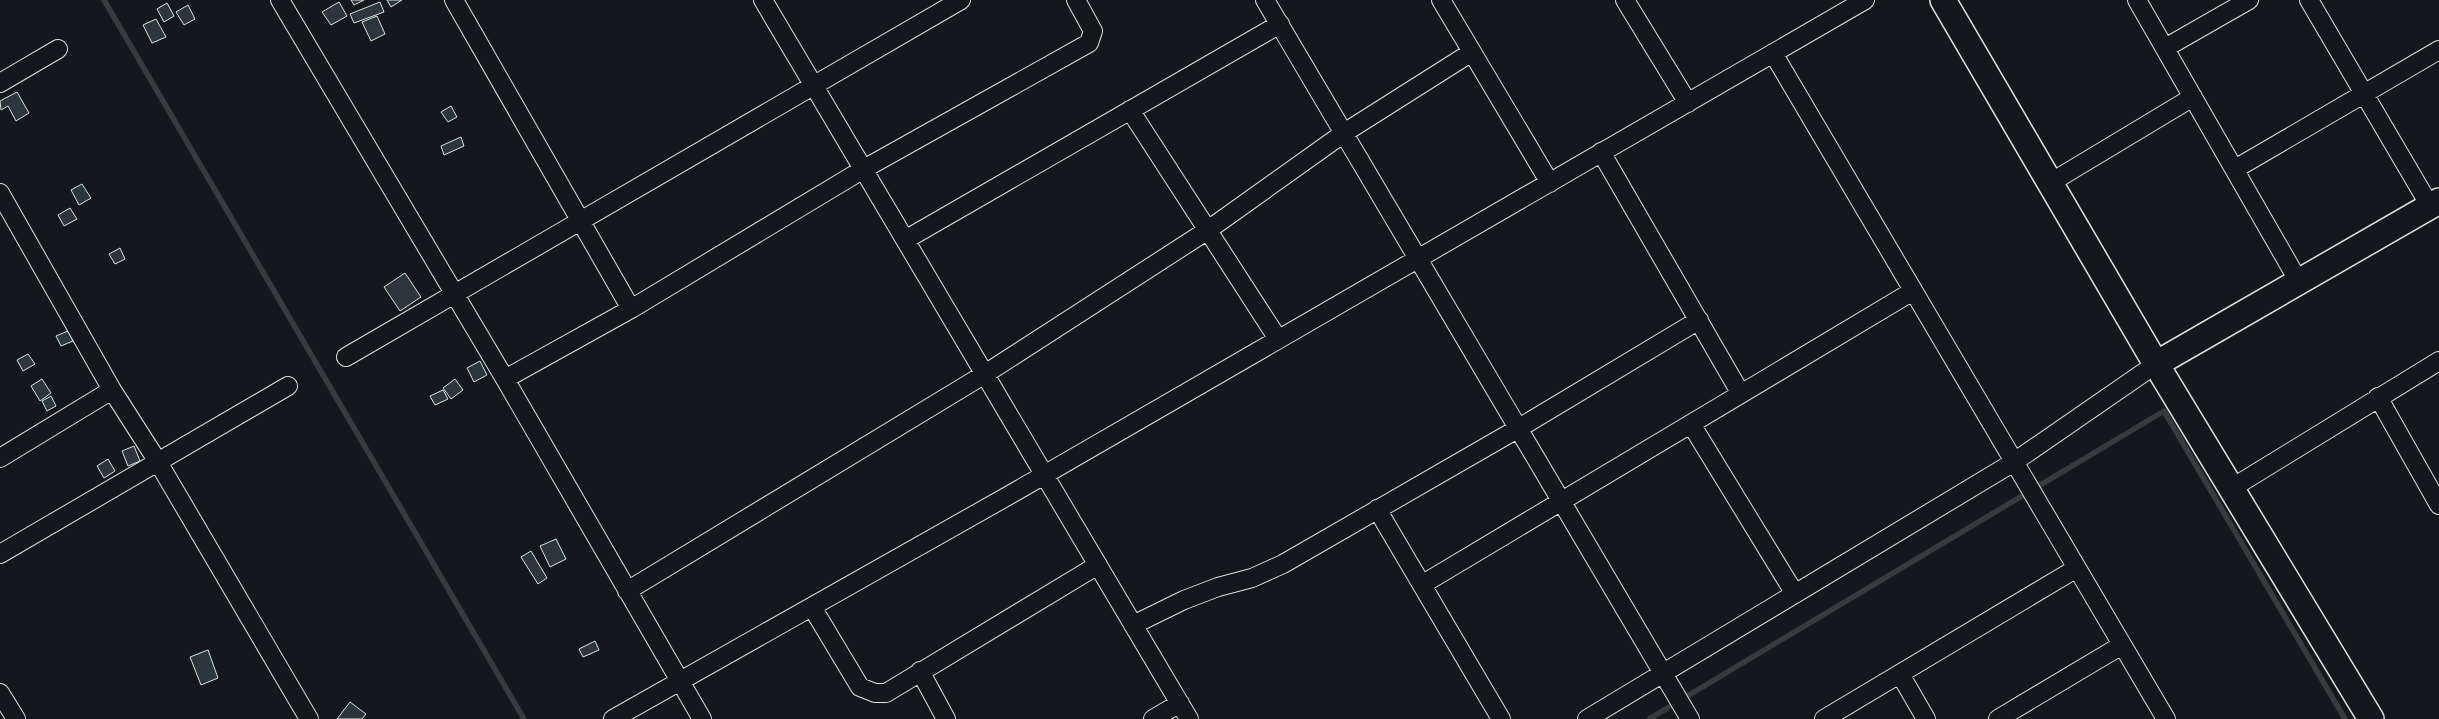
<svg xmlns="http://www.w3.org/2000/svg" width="2439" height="719" viewBox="0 0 2439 719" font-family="Overpass,sans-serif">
<rect width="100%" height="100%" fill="#14181c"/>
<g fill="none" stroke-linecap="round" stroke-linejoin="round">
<path stroke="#363b3e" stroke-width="5.5" d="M104,0L524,719
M1649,719L2164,411L2345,719"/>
</g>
<path fill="#2c363c" stroke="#d8e6dc" d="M351,0H364L354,5Z
M387,0H402L391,7Z
M339,2L347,16L331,25L322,12Z
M380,2L384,12L354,23L350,14Z
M167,3L174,16L164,22L157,9Z
M188,5L195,19L184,25L176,12Z
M377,16L385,34L371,41L362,22Z
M156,19L166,37L152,43L143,25Z
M17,92L29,113L16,121L8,106L1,110L0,101Z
M451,106L457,117L448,122L441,112Z
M461,137L464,146L444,155L441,146Z
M82,184L91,198L79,205L71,190Z
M70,208L77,219L64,226L58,215Z
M120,248L125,259L115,264L109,254Z
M405,273L421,297L400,311L384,287Z
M68,331L73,341L61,346L56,336Z
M28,354L35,364L23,371L17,360Z
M480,361L487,375L474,382L467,368Z
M42,379L51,393L40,401L31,386Z
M455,379L463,390L451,399L443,388Z
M443,390L448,399L435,405L430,396Z
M51,396L56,406L47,411L42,401Z
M134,446L140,461L128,466L122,451Z
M108,459L115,471L104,478L97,466Z
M556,539L566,559L550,567L540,546Z
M531,551L547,578L538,584L521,557Z
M595,641L599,650L583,657L579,649Z
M208,650L218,678L201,685L190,657Z
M350,702L366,714L362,719H337Z"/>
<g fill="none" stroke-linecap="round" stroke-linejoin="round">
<g stroke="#d8e6dc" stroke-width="20">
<path id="street" d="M280,0L505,379L702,719
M454,0L631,309
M763,0L1189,719
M1265,0L1690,719
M1441,0L1550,183
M1625,0L1688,103
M2137,0L2299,282
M2309,0L2430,206
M2165,48L2249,0
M1773,53L2166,719
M0,83L58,49
M1130,110L1278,339
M1601,152L1741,394
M2235,169L2439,50
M2050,183L2193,97
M0,193L112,390L158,462L309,719
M905,240L1280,24
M346,357L961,0
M505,379L631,309L862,170L1089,43L1093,31L1076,0
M2378,397L2439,505
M1691,424L1795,594
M0,458L112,390
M2232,488L2439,361
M1377,509L1501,719
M0,554L288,386
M1423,584L1913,291
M627,591L985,374L1208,230L1344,133L1472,52
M812,607L860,687L875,693H886L1098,565
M1133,625L1184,600L1218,587L1252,578L1283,564L1519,428L1699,320
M920,671L946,719
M1900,674L1926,719
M0,693L16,719
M613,719L1013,493L1865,0
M1153,719L1180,703
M1587,719L2014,462L2156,364
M1824,719L2077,568
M1998,719L2122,645"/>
</g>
<g stroke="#d8e6dc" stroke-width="28">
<path id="secondary" d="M1943,0L2156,364L2371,719
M2156,364L2439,201"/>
</g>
<use href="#street" stroke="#14181c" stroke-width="18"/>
<use href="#secondary" stroke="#14181c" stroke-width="25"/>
</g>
</svg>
